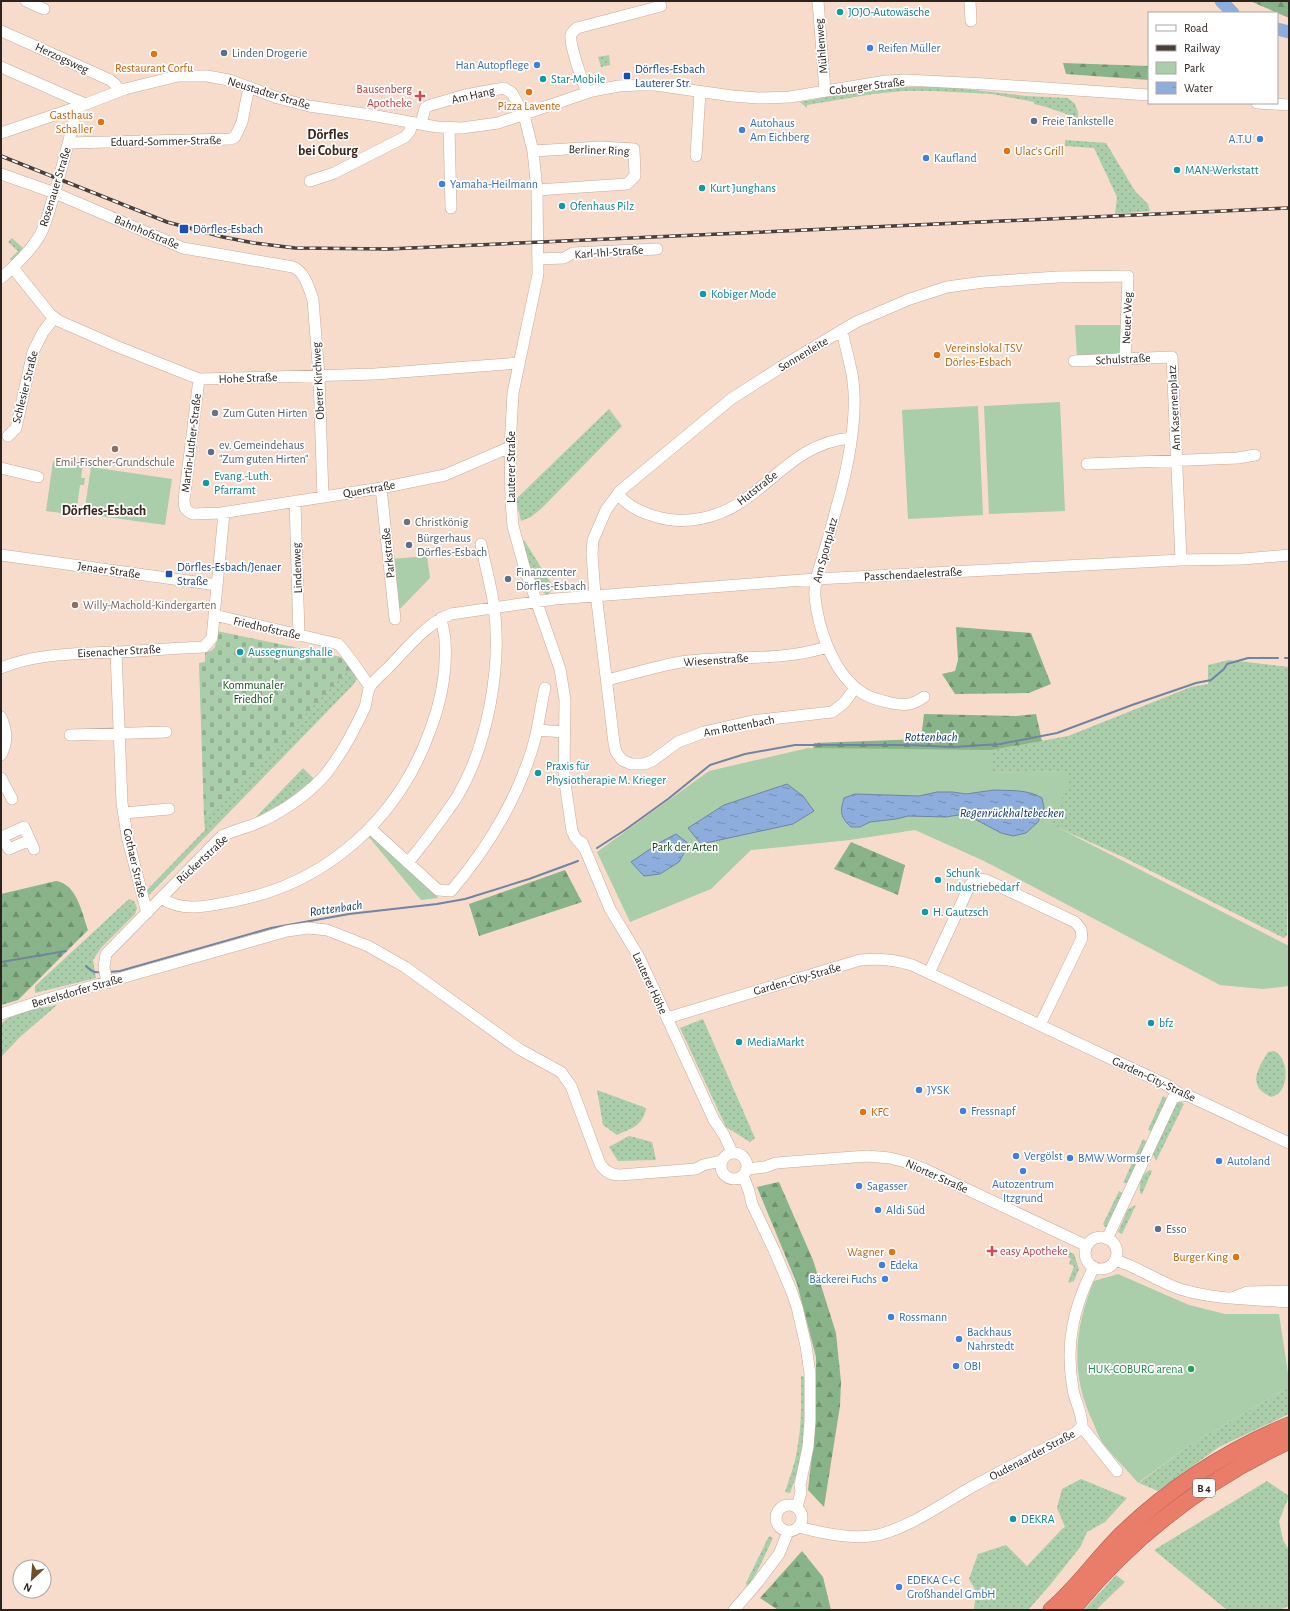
<svg xmlns="http://www.w3.org/2000/svg" width="1290" height="1611" viewBox="0 0 1290 1611" font-family="'Alegreya Sans',sans-serif">
<defs>
<pattern id="grass-dots" width="8" height="8" patternUnits="userSpaceOnUse"><rect width="8" height="8" fill="#aacdaa"/><path d="M2 2h.1M6 6h.1" fill="none" stroke="#93b092" stroke-width="1.8" stroke-linecap="round"/></pattern>
<pattern id="forest-firs" width="22" height="20" patternUnits="userSpaceOnUse"><rect width="22" height="20" fill="#89b489"/><path d="M5 1l3.5 6h-7zM16 11l3.5 6h-7z" fill="#70926f"/></pattern>
<pattern id="cemetery-stones" width="16" height="16" patternUnits="userSpaceOnUse"><rect width="16" height="16" fill="#aacdaa"/><path d="M2 7V4a2 2 0 0 1 4 0v3zM10 15v-3a2 2 0 0 1 4 0v3z" fill="#93b092"/></pattern>
<pattern id="water-ripples" width="26" height="14" patternUnits="userSpaceOnUse"><rect width="26" height="14" fill="#8daedd"/><path d="M2 4q2-2 4 0t4 0M15 11q2-2 4 0t4 0" fill="none" stroke="#748db3"/></pattern>
</defs>
<rect width="100%" height="100%" fill="#f7dccc"/>
<path fill="url(#grass-dots)" d="M609,55L610,65L601,67L598,57Z
M902,87H948L1026,96L1068,98L1075,104L1078,112V118L1043,106L1034,104V102L992,94L933,91H903L873,94L807,105V108L800,102L843,94Z
M1065,140L1106,143L1135,191L1148,204L1150,211L1115,214L1117,197L1094,148L1065,146Z
M12,238L24,249L13,262L10,259L18,251L8,242Z
M609,409L622,426L542,508L531,517L521,521L516,499Z
M524,540L552,585L553,588L548,595L539,590L535,587L522,542Z
M1229,660L1289,667V845L1287,935L1284,938L1125,858L1050,824L1063,771L992,773V750L1068,736L1191,687L1208,684V665Z
M351,668L357,679L353,685L149,895L147,890L205,830L204,817Z
M303,768L314,779L285,802L255,818Z
M129,899L134,901L137,908L135,914L101,948L93,960L96,978L35,993V986Z
M57,1005L20,1037L1,1057V1024C15,1010 39,1009 57,1005Z
M703,1019L755,1138L750,1142L726,1127L680,1028Z
M1274,1051C1290,1058 1290,1094 1271,1097C1247,1086 1257,1070 1268,1052Z
M597,1090L646,1108C643,1126 632,1128 617,1135L603,1125Z
M1163,1096L1169,1099L1155,1130L1151,1131L1148,1130Z
M1179,1101L1184,1104L1156,1161L1153,1154L1177,1102Z
M629,1136L652,1142L656,1160L618,1161L609,1147Z
M1143,1139L1147,1142L1130,1182L1123,1183Z
M1150,1170L1152,1171L1142,1194L1140,1193C1139,1183 1140,1175 1150,1170Z
M1119,1191L1122,1193L1123,1197L1108,1227H1105L1103,1224Z
M1136,1205L1122,1234L1118,1232L1128,1209Z
M1070,1252L1074,1254L1079,1269L1074,1281L1068,1283L1074,1266L1069,1264L1071,1259L1068,1257Z
M801,1376H803L806,1381L807,1416L802,1459L790,1493L785,1492C790,1477 796,1461 798,1444C802,1422 801,1398 801,1376Z
M1289,1387V1414L1219,1447L1158,1491L1139,1483L1190,1445Z
M1081,1479L1127,1498L1105,1522L1087,1532L1081,1546L1050,1585L1028,1610H974L976,1591L969,1579L978,1554L1006,1545L1027,1566L1062,1529L1065,1527L1057,1508L1062,1489Z
M1267,1481L1289,1496L1279,1521L1283,1540L1289,1550V1606L1279,1610H1227L1154,1550Z
M769,1536L773,1538L757,1572L747,1587L746,1583Z
M1116,1575L1125,1582L1096,1610H1084Z"/>
<path fill="url(#forest-firs)" d="M1250,1H1289V18Z
M1063,63L1149,66V80L1066,74Z
M956,627L1031,633L1051,684L1029,693L955,694L942,674L955,671L958,660Z
M924,714L1016,716L1036,714L1042,741L992,750V773L808,788L814,743L921,739Z
M851,842L905,865L898,895L834,869Z
M565,870L582,902L479,936L469,904Z
M56,881C77,884 82,913 88,930L18,1000L1,1005V894Z
M779,1182L813,1260L836,1333L841,1382L840,1406L824,1507L808,1490L816,1419V1357L797,1284L757,1187Z
M802,1551L823,1577L831,1610H778L760,1598Z"/>
<path fill="url(#cemetery-stones)" d="M217,631L341,657L351,668L204,817L199,663L205,662V652L211,651L215,647Z"/>
<path fill="#aacdaa" d="M1075,325H1122L1121,356L1077,357Z
M1060,402L1065,511L989,514L984,406Z
M978,406L983,515L908,519L902,410Z
M53,461L83,465L81,478H85L84,485H80L76,515L46,511Z
M91,467L172,479L165,525L84,514Z
M427,556L430,578L397,612L391,559Z
M808,748L992,750V773L1064,771L1070,779L1051,824L1289,946V986L1263,989L1220,985L984,861L915,830L850,840L751,850L711,889L630,922L597,852L709,771Z
M370,835L437,893L438,898L421,900L368,836Z
M1118,1274L1189,1305L1225,1314H1279L1289,1380V1387L1190,1445L1138,1483C1127,1469 1112,1456 1102,1442C1098,1436 1096,1429 1093,1422C1070,1375 1074,1328 1094,1281Z"/>
<path fill="url(#water-ripples)" stroke="#7084a4" d="M787,784L803,796L814,811L793,824L701,844L688,828L724,805Z
M994,790C1011,791 1027,789 1042,798L1044,808L1038,822L1026,833L1013,836L1001,833L971,817L958,815L946,817L908,816L896,819L870,822L860,827H851C840,817 840,812 844,798L855,794L919,796L937,792H953L966,794Z
M676,834L689,844L679,862L660,874L644,876L631,862L659,843Z"/>
<g fill="none" stroke-linecap="round" stroke-linejoin="round">
<path stroke="#7084a4" stroke-width="2" d="M1285,658H1289
M597,848L625,830L668,799L710,765L745,754L795,745H908L953,747L1000,744L1057,733L1132,705L1196,683L1211,680L1224,669L1227,664L1248,658H1278
M1,962L66,951
M86,966C91,971 94,973 101,972
M109,972L120,971L271,928L349,914L437,904L465,899L529,879L578,861"/>
<path stroke="#8daedd" stroke-width="13" d="M1221,1L1233,13
M1277,29L1289,32"/>
<g stroke="#c5ab9c" stroke-width="12">
<path id="minor" d="M26,1L44,9
M818,1L825,91
M970,1L971,21
M1,31L35,46L110,80L115,84L119,91
M1,67L85,104
M587,92C583,83 569,44 571,35C572,32 575,30 577,28L661,6
M1257,103L1289,105
M421,124L425,108L428,106L465,95L504,88L512,93L524,115L533,151L537,190L538,274L513,393L510,447L511,501L513,526L524,566L560,669L565,700L564,776L572,831L575,837L584,848
M449,128L451,208
M1,133L78,107L125,89L178,76H207L229,80L278,98L309,106L371,115L437,127L462,128L498,123L592,91L619,86L639,85H655L732,96L759,98L790,97L886,81L906,80L985,84L1149,95
M68,143L231,139L235,137L242,122L249,87
M533,151L600,147L634,149L635,176L627,184L537,190
M696,156L700,92
M1,174L55,193L183,248L293,267C305,272 309,288 313,300L319,376L323,497
M310,181L334,173L405,137L410,131L412,123
M538,259L564,258L573,253L657,249
M13,268L50,314L59,321L116,346L199,379L375,374L519,363
M1,278C15,266 30,252 40,235C46,224 49,212 52,201C62,170 69,138 78,107
M842,330C845,347 851,364 853,381C858,418 847,473 836,509C832,526 827,542 822,559C818,572 814,584 815,597C818,628 832,669 857,689C865,696 877,700 887,702C903,706 911,706 924,697
M1074,361L1172,357L1181,560
M199,379L184,500L185,508L189,512L193,514L221,513L381,488L445,475L510,447
M8,436L16,428L33,352L43,332L54,318
M1087,464L1238,458L1255,455
M1,468L38,477
M381,488L395,619
M618,494C627,506 640,512 654,516C684,526 719,518 744,500C780,475 803,442 851,438
M295,501L299,635
M1,555L217,585
M214,615L338,644C342,646 365,680 370,687
M116,652L122,803L127,836L147,913
M1,668C37,653 77,654 116,652C145,651 175,648 204,647L212,638L224,513
M607,680C632,674 657,666 681,662C728,655 781,662 827,647
M855,688L844,703L832,712L752,721L704,732L678,742L652,761L644,764H631L622,760L616,752L614,743L597,602L595,595L592,554L593,540L606,510L620,491L731,399L781,367L856,322L910,299L947,287L984,282L1058,277L1128,276L1125,359
M1,717C7,730 8,742 1,755
M537,730L564,732
M70,735L166,732
M1,778L12,799
M124,813L169,809
M370,828L438,890L451,891C488,848 520,795 535,739C539,722 541,705 545,688
M30,840L9,849L2,837L24,827L34,849
M582,842L610,909L639,957L714,1120L724,1135L732,1152
M408,863C425,841 442,820 457,797C488,745 502,666 494,606C491,586 485,565 481,544
M161,898C183,913 210,906 234,901C328,883 400,817 431,728C441,701 447,670 445,641C445,634 442,625 441,618
M929,973L970,885L976,879L986,880L1075,922L1081,929L1082,938L1040,1025
M107,983L104,967L106,954L222,836C236,829 251,827 264,820C286,809 309,793 325,775C342,754 354,731 365,707C367,701 367,692 370,687C374,680 382,674 387,669C406,650 425,624 451,614L555,599L816,579L1181,560L1243,559L1289,555
M1,1014L47,999L287,931L308,928L327,930L368,946L405,967L519,1049L561,1072L571,1086L600,1164C605,1172 611,1175 620,1175L696,1169L703,1165L721,1161
M667,1018L860,960C878,958 894,959 912,965L1167,1085L1181,1095L1189,1096L1289,1143
M721 1166a13 13 0 1 1 26 0a13 13 0 1 1-26 0Z
M747,1169L765,1167L776,1163L867,1156L890,1158L906,1162L924,1169L1087,1246
M743,1176L749,1191L752,1204L774,1250L791,1290L797,1307L806,1346L810,1374V1421L808,1447L800,1485L801,1492L797,1507
M1085 1253a16 16 0 1 1 32 0a16 16 0 1 1-32 0Z
M1107,1239L1173,1098L1181,1095
M1115,1260C1138,1267 1157,1281 1180,1289C1215,1300 1253,1299 1289,1302
M1232,1298L1247,1292L1289,1291
M1082,1427L1117,1471
M776 1518a13 13 0 1 1 26 0a13 13 0 1 1-26 0Z
M799,1527C821,1533 848,1539 871,1536C903,1532 942,1504 970,1488C1005,1469 1040,1451 1075,1433L1082,1427C1083,1414 1075,1402 1073,1389C1065,1345 1073,1307 1094,1267
M734,1610L758,1582L779,1554L788,1532"/>
</g>
<g stroke="#a85d4f" stroke-width="17">
<path id="highway" d="M1051,1610C1078,1587 1098,1557 1124,1532C1171,1487 1229,1450 1289,1425
M1072,1610C1131,1537 1204,1481 1289,1441"/>
</g>
<use href="#minor" stroke="#fff" stroke-width="11"/>
<use href="#highway" stroke="#ea7c6a" stroke-width="16"/>
<g stroke="#4b3e38" stroke-width="3.5">
<path id="rail" d="M1,156L167,222L223,237L254,243L295,248L389,249L1289,208"/>
</g>
<use href="#rail" stroke="#fff" stroke-width="2" stroke-dasharray="6" stroke-linecap="butt"/>
</g>
<g fill="#0f9aa8" stroke="#fff" stroke-width="1.5">
<circle cx="840" cy="12" r="4"/>
<circle cx="543" cy="79" r="4"/>
<circle cx="1177" cy="170" r="4"/>
<circle cx="702" cy="188" r="4"/>
<circle cx="562" cy="206" r="4"/>
<circle cx="703" cy="294" r="4"/>
<circle cx="206" cy="483" r="4"/>
<circle cx="240" cy="652" r="4"/>
<circle cx="538" cy="773" r="4"/>
<circle cx="938" cy="880" r="4"/>
<circle cx="925" cy="912" r="4"/>
<circle cx="1151" cy="1023" r="4"/>
<circle cx="739" cy="1042" r="4"/>
<circle cx="1013" cy="1519" r="4"/>
</g>
<g fill="#3f7fe0" stroke="#fff" stroke-width="1.5">
<circle cx="870" cy="48" r="4"/>
<circle cx="537" cy="65" r="4"/>
<circle cx="742" cy="130" r="4"/>
<circle cx="1260" cy="139" r="4"/>
<circle cx="926" cy="158" r="4"/>
<circle cx="442" cy="184" r="4"/>
<circle cx="919" cy="1090" r="4"/>
<circle cx="963" cy="1111" r="4"/>
<circle cx="1016" cy="1156" r="4"/>
<circle cx="1070" cy="1158" r="4"/>
<circle cx="1219" cy="1161" r="4"/>
<circle cx="1023" cy="1171" r="4"/>
<circle cx="859" cy="1186" r="4"/>
<circle cx="878" cy="1210" r="4"/>
<circle cx="882" cy="1265" r="4"/>
<circle cx="885" cy="1279" r="4"/>
<circle cx="891" cy="1317" r="4"/>
<circle cx="959" cy="1339" r="4"/>
<circle cx="956" cy="1366" r="4"/>
<circle cx="899" cy="1587" r="4"/>
</g>
<g fill="#5c6f8a" stroke="#fff" stroke-width="1.5">
<circle cx="224" cy="53" r="4"/>
<circle cx="1034" cy="121" r="4"/>
<circle cx="211" cy="452" r="4"/>
<circle cx="409" cy="545" r="4"/>
<circle cx="508" cy="579" r="4"/>
<circle cx="1158" cy="1229" r="4"/>
</g>
<g fill="#e8710a" stroke="#fff" stroke-width="1.5">
<circle cx="154" cy="54" r="4"/>
<circle cx="529" cy="92" r="4"/>
<circle cx="101" cy="122" r="4"/>
<circle cx="1007" cy="151" r="4"/>
<circle cx="937" cy="355" r="4"/>
<circle cx="863" cy="1112" r="4"/>
<circle cx="892" cy="1252" r="4"/>
<circle cx="1236" cy="1257" r="4"/>
</g>
<g fill="#1a4fb4" stroke="#fff" stroke-width="1.5">
<rect x="623" y="72" width="8" height="8" rx="2"/>
<rect x="179" y="224" width="10" height="10" rx="2"/>
<rect x="165" y="570" width="8" height="8" rx="2"/>
</g>
<g fill="#e0444e" stroke="#fff" stroke-width="1.5">
<path d="M418 90h4v4h4v4h-4v4h-4v-4h-4v-4h4z"/>
<path d="M990 1245h4v4h4v4h-4v4h-4v-4h-4v-4h4z"/>
</g>
<g fill="#6b7280" stroke="#fff" stroke-width="1.5">
<circle cx="215" cy="413" r="4"/>
<circle cx="407" cy="522" r="4"/>
</g>
<g fill="#8d6e63" stroke="#fff" stroke-width="1.5">
<circle cx="115" cy="449" r="4"/>
<circle cx="75" cy="605" r="4"/>
</g>
<circle fill="#2e9e5b" stroke="#fff" stroke-width="1.5" cx="1191" cy="1369" r="4"/>
<g text-anchor="middle" dominant-baseline="central" stroke-width="3.5" stroke-linejoin="round" paint-order="stroke">
<rect fill="#fff" stroke="#6c6562" stroke-width="1" x="1193" y="1479" width="22" height="18" rx="3"/>
<g font-size="11" font-weight="bold" fill="#2d231e">
<text x="1204" y="1488">B 4</text>
</g>
<g font-size="12" fill="#0d838f" stroke="#fff" text-anchor="start">
<text x="848" y="12">JOJO-Autowäsche</text>
<text x="551" y="79">Star-Mobile</text>
<text x="1185" y="170">MAN-Werkstatt</text>
<text x="710" y="188">Kurt Junghans</text>
<text x="570" y="206">Ofenhaus Pilz</text>
<text x="711" y="294">Kobiger Mode</text>
<text x="214" y="476">Evang.-Luth.<tspan x="214" dy="14">Pfarramt</tspan></text>
<text x="248" y="652">Aussegnungshalle</text>
<text x="546" y="766">Praxis für<tspan x="546" dy="14">Physiotherapie M. Krieger</tspan></text>
<text x="946" y="873">Schunk<tspan x="946" dy="14">Industriebedarf</tspan></text>
<text x="933" y="912">H. Gautzsch</text>
<text x="1159" y="1023">bfz</text>
<text x="747" y="1042">MediaMarkt</text>
<text x="1021" y="1519">DEKRA</text>
</g>
<g font-size="12" fill="#2d231e" stroke="#fff">
<text transform="translate(821 46) rotate(-95)">Mühlenweg</text>
<text transform="translate(62 58) rotate(25)">Herzogsweg</text>
<text transform="translate(867 86) rotate(-7)">Coburger Straße</text>
<text transform="translate(269 93) rotate(17)">Neustadter Straße</text>
<text transform="translate(473 95) rotate(-13)">Am Hang</text>
<text transform="translate(166 141) rotate(-1)">Eduard-Sommer-Straße</text>
<text transform="translate(599 150) rotate(2)">Berliner Ring</text>
<text transform="translate(55 187) rotate(-73)">Rosenauer Straße</text>
<text transform="translate(147 232) rotate(23)">Bahnhofstraße</text>
<text transform="translate(609 252) rotate(-4)">Karl-Ihl-Straße</text>
<text transform="translate(1127 318) rotate(-88)">Neuer Weg</text>
<text transform="translate(803 354) rotate(-31)">Sonnenleite</text>
<text transform="translate(1123 359) rotate(-3)">Schulstraße</text>
<text transform="translate(248 378) rotate(-2)">Hohe Straße</text>
<text transform="translate(318 381) rotate(-93)">Oberer Kirchweg</text>
<text transform="translate(25 387) rotate(-76)">Schlesier Straße</text>
<text transform="translate(1174 408) rotate(-93)">Am Kasernenplatz</text>
<text transform="translate(191 443) rotate(-83)">Martin-Luther-Straße</text>
<text transform="translate(511 467) rotate(-90)">Lauterer Straße</text>
<text transform="translate(757 488) rotate(-38)">Hutstraße</text>
<text transform="translate(369 489) rotate(-10)">Querstraße</text>
<text transform="translate(825 550) rotate(-75)">Am Sportplatz</text>
<text transform="translate(388 553) rotate(-96)">Parkstraße</text>
<text transform="translate(297 568) rotate(-92)">Lindenweg</text>
<text transform="translate(109 570) rotate(8)">Jenaer Straße</text>
<text transform="translate(913 574) rotate(-3)">Passchendaelestraße</text>
<text transform="translate(267 628) rotate(13)">Friedhofstraße</text>
<text transform="translate(119 651) rotate(-3)">Eisenacher Straße</text>
<text transform="translate(716 660) rotate(-4)">Wiesenstraße</text>
<text transform="translate(739 726) rotate(-11)">Am Rottenbach</text>
<text transform="translate(202 859) rotate(-43)">Rückertstraße</text>
<text transform="translate(135 863) rotate(77)">Gothaer Straße</text>
<text transform="translate(797 979) rotate(-16)">Garden-City-Straße</text>
<text transform="translate(650 983) rotate(65)">Lauterer Höhe</text>
<text transform="translate(77 991) rotate(-16)">Bertelsdorfer Straße</text>
<text transform="translate(1154 1079) rotate(25)">Garden-City-Straße</text>
<text transform="translate(937 1176) rotate(24)">Niorter Straße</text>
<text transform="translate(1032 1455) rotate(-28)">Oudenaarder Straße</text>
</g>
<g font-size="12" fill="#366cbe" stroke="#fff" text-anchor="start">
<text x="878" y="48">Reifen Müller</text>
<text x="529" y="65" text-anchor="end">Han Autopflege</text>
<text x="750" y="123">Autohaus<tspan x="750" dy="14">Am Eichberg</tspan></text>
<text x="1252" y="139" text-anchor="end">A.T.U</text>
<text x="934" y="158">Kaufland</text>
<text x="450" y="184">Yamaha-Heilmann</text>
<text x="927" y="1090">JYSK</text>
<text x="971" y="1111">Fressnapf</text>
<text x="1024" y="1156">Vergölst</text>
<text x="1078" y="1158">BMW Wormser</text>
<text x="1227" y="1161">Autoland</text>
<text x="1023" y="1184" text-anchor="middle">Autozentrum<tspan x="1023" dy="14">Itzgrund</tspan></text>
<text x="867" y="1186">Sagasser</text>
<text x="886" y="1210">Aldi Süd</text>
<text x="890" y="1265">Edeka</text>
<text x="877" y="1279" text-anchor="end">Bäckerei Fuchs</text>
<text x="899" y="1317">Rossmann</text>
<text x="967" y="1332">Backhaus<tspan x="967" dy="14">Nahrstedt</tspan></text>
<text x="964" y="1366">OBI</text>
<text x="907" y="1580">EDEKA C+C<tspan x="907" dy="14">Großhandel GmbH</tspan></text>
</g>
<g font-size="12" fill="#4e5e75" stroke="#fff" text-anchor="start">
<text x="232" y="53">Linden Drogerie</text>
<text x="1042" y="121">Freie Tankstelle</text>
<text x="219" y="445">ev. Gemeindehaus<tspan x="219" dy="14">"Zum guten Hirten"</tspan></text>
<text x="417" y="538">Bürgerhaus<tspan x="417" dy="14">Dörfles-Esbach</tspan></text>
<text x="516" y="572">Finanzcenter<tspan x="516" dy="14">Dörfles-Esbach</tspan></text>
<text x="1166" y="1229">Esso</text>
</g>
<g font-size="12" fill="#c56008" stroke="#fff" text-anchor="end">
<text x="154" y="68" text-anchor="middle">Restaurant Corfu</text>
<text x="529" y="106" text-anchor="middle">Pizza Lavente</text>
<text x="93" y="115">Gasthaus<tspan x="93" dy="14">Schaller</tspan></text>
<text x="1015" y="151" text-anchor="start">Ulac's Grill</text>
<text x="945" y="348" text-anchor="start">Vereinslokal TSV<tspan x="945" dy="14">Dörles-Esbach</tspan></text>
<text x="871" y="1112" text-anchor="start">KFC</text>
<text x="884" y="1252">Wagner</text>
<text x="1228" y="1257">Burger King</text>
</g>
<g font-size="12" fill="#164399" stroke="#fff" text-anchor="start">
<text x="635" y="69">Dörfles-Esbach<tspan x="635" dy="14">Lauterer Str.</tspan></text>
<text x="193" y="229">Dörfles-Esbach</text>
<text x="177" y="567">Dörfles-Esbach/Jenaer<tspan x="177" dy="14">Straße</tspan></text>
</g>
<g font-size="12" fill="#be3a42" stroke="#fff" text-anchor="end">
<text x="412" y="89">Bausenberg<tspan x="412" dy="14">Apotheke</tspan></text>
<text x="1000" y="1251" text-anchor="start">easy Apotheke</text>
</g>
<g font-size="12" fill="#5b616d" stroke="#fff" text-anchor="start">
<text x="223" y="413">Zum Guten Hirten</text>
<text x="415" y="522">Christkönig</text>
</g>
<g font-size="12" fill="#785e54" stroke="#fff">
<text x="115" y="462">Emil-Fischer-Grundschule</text>
<text x="83" y="605" text-anchor="start">Willy-Machold-Kindergarten</text>
</g>
<g font-size="12" fill="#105018" stroke="#fff">
<text x="253" y="685">Kommunaler<tspan x="253" dy="14">Friedhof</tspan></text>
<text x="685" y="847">Park der Arten</text>
</g>
<g font-size="12" fill="#27864d" stroke="#fff" text-anchor="end">
<text x="1183" y="1369">HUK-COBURG arena</text>
</g>
<g font-size="13" font-style="italic" fill="#0f3971" stroke="#fff">
<text x="931" y="737">Rottenbach</text>
<text x="1012" y="813">Regenrückhaltebecken</text>
<text transform="translate(336 909) rotate(-8)">Rottenbach</text>
</g>
<g font-size="14" font-weight="bold" fill="#3a261a" stroke="#fff">
<text x="328" y="135">Dörfles<tspan x="328" dy="16">bei Coburg</tspan></text>
<text x="104" y="511">Dörfles-Esbach</text>
</g>
</g>
<rect width="1290" height="1611" fill="none" stroke="#2d231e" stroke-width="4"/>
<rect x="1148" y="12" width="130" height="92" fill="#ffffff" stroke="#aba7a5"/>
<rect x="1156" y="25" width="20" height="6" fill="#ffffff" stroke="#aba7a5"/>
<text x="1184" y="32" font-size="12" fill="#2d231e">Road</text>
<rect x="1156" y="45" width="20" height="6" fill="#4b3e38" stroke="#aba7a5"/>
<text x="1184" y="52" font-size="12" fill="#2d231e">Railway</text>
<rect x="1156" y="62" width="20" height="12" fill="#aacdaa" stroke="#aba7a5"/>
<text x="1184" y="72" font-size="12" fill="#2d231e">Park</text>
<rect x="1156" y="82" width="20" height="12" fill="url(#water-ripples)" stroke="#aba7a5"/>
<text x="1184" y="92" font-size="12" fill="#2d231e">Water</text>
<g transform="translate(32 1579) rotate(206)"><circle r="19" fill="#ffffff" stroke="#aba7a5"/>
<path d="M0-3L7 15L0 10L-7 15Z" fill="#714d28"/>
<text y="-6" font-size="11" font-weight="bold" text-anchor="middle" fill="#2d231e">N</text>
</g>
</svg>
